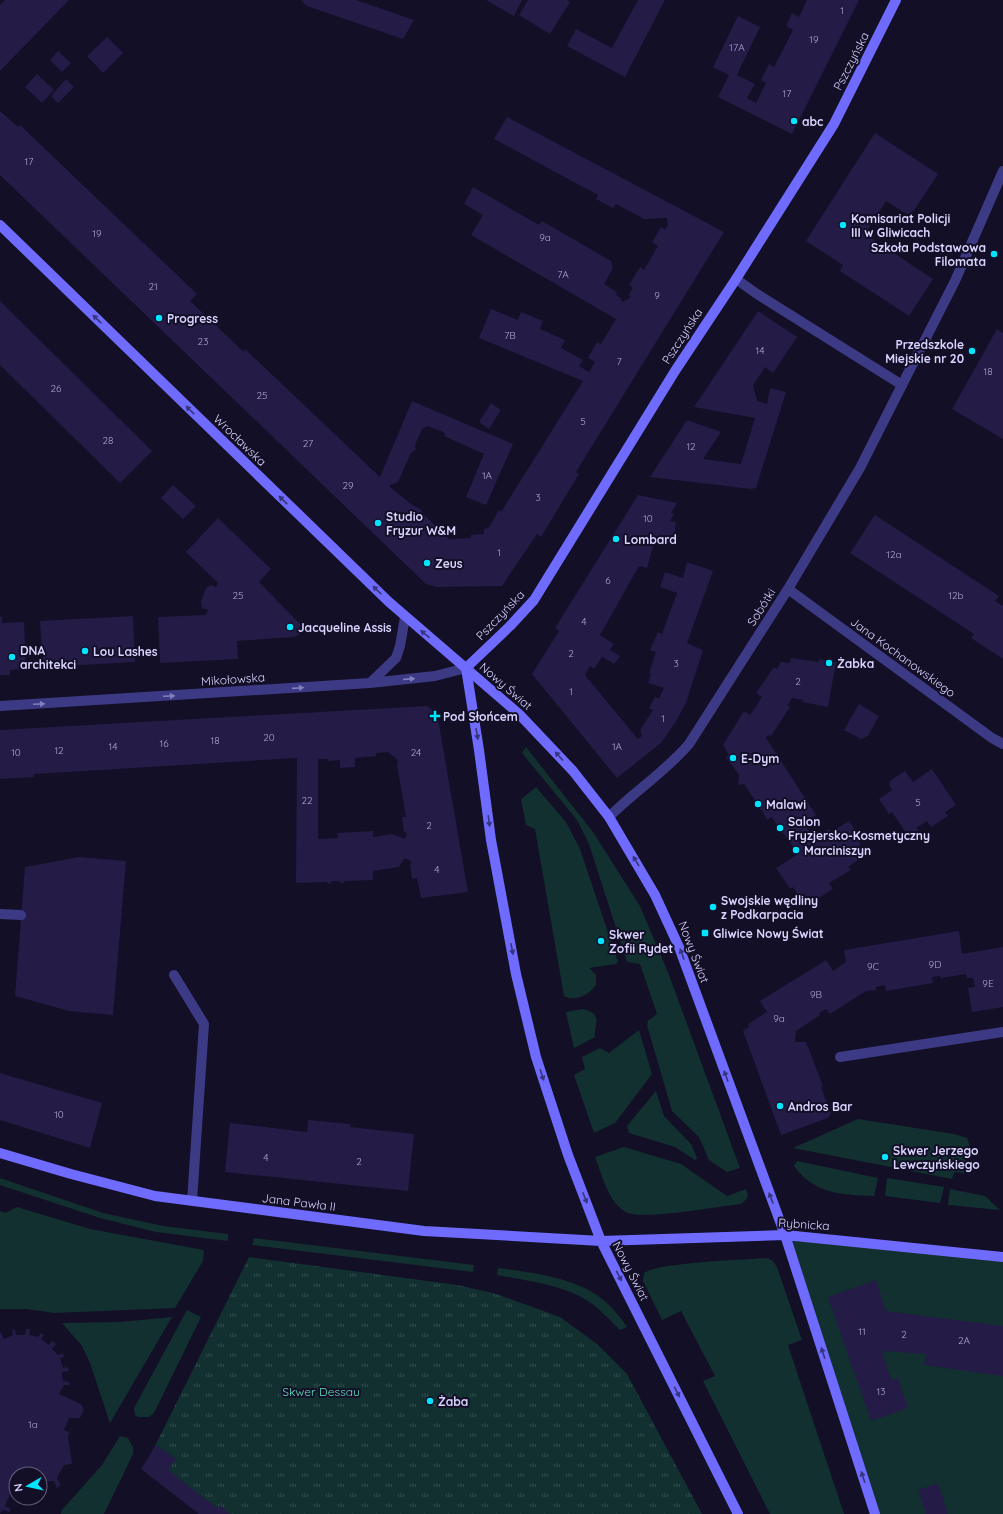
<svg xmlns="http://www.w3.org/2000/svg" width="1003" height="1514" viewBox="0 0 1003 1514" font-family="Quicksand,sans-serif">
<defs>
<pattern id="park-tufts" width="24" height="20" patternUnits="userSpaceOnUse"><rect width="24" height="20" fill="#12302f"/><path d="M3 7l-1-3M5 7V3M7 7l1-3M15 17l-1-3M17 17v-4M19 17l1-3" fill="none" stroke="#344d4e"/></pattern>
</defs>
<rect width="100%" height="100%" fill="#130f26"/>
<path fill="#12302f" d="M526,747L593,832L640,906L669,975L740,1168L727,1172L709,1160L699,1137L672,1111L647,1025L648,1021L657,1014L640,964L627,962L589,844L577,820L522,753Z
M536,787L566,822L580,849L618,962L616,964L589,968L596,975V985C589,995 575,1002 564,996L535,829L526,825L521,799Z
M583,1009C605,1014 593,1026 595,1037L574,1048L566,1012Z
M639,1030L652,1074L615,1123L594,1133L574,1075L585,1069L582,1057L600,1048L609,1053Z
M656,1091L664,1116L691,1144L697,1158L695,1160L675,1147L629,1133L627,1126Z
M858,1119L954,1134L967,1138L971,1150L964,1173L954,1172L952,1179L793,1148Z
M624,1147L681,1164L727,1196L746,1189C749,1196 748,1199 741,1204C720,1206 641,1221 626,1212C608,1202 602,1175 595,1157Z
M797,1161L878,1178L874,1196C842,1195 814,1194 794,1166Z
M0,1178L103,1213L163,1226L228,1234V1241L156,1232L100,1218L0,1185Z
M887,1178L944,1187L940,1203L885,1196Z
M950,1189L985,1196L1000,1210L948,1205Z
M17,1207L90,1229L204,1250L203,1261L175,1308L54,1313L27,1309H0V1211L5,1213Z
M785,1235L1003,1257V1514H875Z
M254,1238L474,1265L473,1272L252,1245Z
M768,1258L773,1261L777,1267L802,1340L788,1345L844,1514H770L703,1381L715,1376L681,1311L662,1320L643,1281L644,1273C660,1262 743,1260 768,1258Z
M498,1268C535,1273 585,1278 612,1308C618,1314 623,1321 627,1327L620,1330C610,1320 600,1309 588,1301C561,1284 527,1281 497,1275Z
M187,1310L201,1317L154,1413L149,1417H138L135,1415L134,1408Z
M172,1317L110,1423L90,1363L82,1346L62,1323L120,1322Z
M120,1436L128,1438L133,1447V1454L104,1514H61V1511L102,1465Z"/>
<path fill="url(#park-tufts)" d="M249,1257L457,1285L493,1293L560,1317L597,1344L627,1374L702,1514H200L143,1470Z"/>
<path fill="#241b47" fill-rule="evenodd" d="M5,0H69L0,71V5Z
M301,0H356L414,20L403,39L307,6Z
M486,0H522L514,16Z
M528,0H567L570,2L550,34L519,15Z
M638,0H665L625,77L567,46L576,29L612,48Z
M807,0H859L792,134L718,97L729,75L713,67L738,16L760,27L737,75L755,84L747,98L756,103L766,83L761,80L769,64L774,67L793,30L786,26L792,13L799,17Z
M107,37L123,53L103,73L87,56Z
M58,51L71,63L62,72L50,60Z
M37,74L54,90L42,103L25,87Z
M66,79L74,87L58,103L51,96Z
M0,111L18,127L20,125L197,294L190,301L244,352L245,349L380,477L412,401L513,444L486,505L466,497L484,454L444,436L445,433L428,426L422,429L415,445L416,450L411,453L398,482L389,486L411,504L422,510L421,512L449,539L471,538V535L484,534V529L489,527L499,510L501,512L583,381L479,338L491,309L518,320L521,312L543,321L540,329L565,340L561,348L583,360L579,366L589,372L595,362L588,358L597,342L601,344L616,319L471,235L483,215L464,204L473,187L539,225L542,221L611,261L613,268L604,284L617,292L616,295L621,298L622,302L630,298L629,294L633,288L629,285L640,267L644,270L658,246L652,242L661,227L665,230L668,225L667,218L644,219L616,204L613,208L596,199L598,195L494,139L507,117L724,232L576,472L579,474L541,537L537,534L502,586L436,587L426,584L0,175Z
M875,133L938,174L910,216L886,201L865,234L933,279L909,316L840,271L843,265L806,241Z
M0,301L152,451L120,483L0,365Z
M758,311L797,337L773,373L765,367L753,385L757,401L767,404L770,388L786,392L756,488L751,489L650,477L687,420L721,432L703,459L741,464L755,418L694,407Z
M997,329L1003,333V439L952,409Z
M491,403L501,410L489,429L479,422Z
M173,485L196,506L183,519L161,498Z
M638,495L677,503L671,513L674,514L670,521L676,522L674,536H656L647,568L639,566L600,635L614,644L610,650L620,656L614,664L602,657L594,669L590,666L585,675L638,739L642,736L640,730L653,710L649,708L655,697L659,698L664,688L648,683L651,674L649,673L656,652L650,650L658,632L662,634L677,593L660,587L665,572L683,578L687,562L713,571L687,643L703,650L686,703L675,723L661,743L617,778L532,674L559,631L555,628Z
M875,515L999,596L995,601L1003,606V659L971,638L974,634L850,553Z
M218,518L271,569L259,582L300,624V634L294,637L237,641L238,659L160,663L158,617L206,615L208,610L202,608L201,602L206,588L211,585L216,587L218,583L186,552Z
M2,616V623L24,622L26,669L10,670V675H0V617Z
M133,616L135,662L43,667L40,621Z
M791,658L819,662V659L836,662L828,707L802,702L803,700L792,698L788,705L790,707L771,736L768,735L766,738L816,815L804,823L814,839L829,829L831,832L849,821L860,837L857,839L860,843L859,848L856,850L861,858L848,867L851,870L829,883L833,889L814,901H808L806,898L802,900L793,887L790,889L776,868L798,854L783,833L776,830L778,826L772,817L767,820L762,810L754,807L756,802L744,784L738,785L739,775L726,757L729,755L723,745L744,711L750,715L757,705L762,697L756,693L774,667L777,669L781,662L790,663Z
M859,704L879,716L868,736L861,739L844,730Z
M427,706L437,713L468,892L421,898L417,878L412,879L410,865L412,862L405,858L399,867L373,871V880L345,881L342,884L339,881H332L329,884L326,882L296,883L297,758L34,774V777L0,779V730ZM388,752L398,760L397,765L406,817H402L404,832L407,833L405,839L392,834L373,837V831L337,833L338,838L318,839V759H328V761L340,760V768L355,767V758L376,756V753Z
M932,769L956,805L945,812L948,816L931,827L927,821L916,828L919,830L909,837L892,812L889,814L879,799L892,790L889,785L890,781L905,771L913,782Z
M79,857L126,861L113,1015L69,1011L15,996L25,867Z
M959,931L962,954L1003,947V1007L972,1012L968,988L975,987L973,978H967L966,974L941,978L940,976L932,977L933,983L886,991L885,985L876,987V990L866,991L830,1014L826,1009L819,1013L820,1015L796,1031L795,1042H806L823,1086L821,1087L831,1114L828,1118L781,1135L743,1031L749,1027L748,1024L767,1012L760,1001L826,960L833,971L846,962L844,950Z
M0,1073L102,1103L90,1148L0,1120Z
M308,1120L351,1124L350,1127L414,1134L408,1191L225,1172L230,1123L307,1132Z
M876,1280L886,1311L1003,1326V1376L924,1365L926,1354L882,1351L891,1380L898,1378L908,1408L871,1421L828,1297Z
M15,1329L16,1335H25L26,1329H30L29,1335L38,1337L41,1333L44,1335L41,1339L49,1345L52,1341L56,1344L52,1349L58,1355L63,1353L64,1357L60,1358L63,1368L68,1367L69,1371L62,1372L63,1381L69,1382L70,1385H64L59,1394L81,1404L84,1410L80,1418H69L64,1430L70,1433L68,1436L72,1464L64,1465L57,1478L61,1485L57,1488L54,1481L40,1482V1474H16V1495L11,1492L5,1506L11,1509L9,1512L3,1510L0,1514V1331L4,1339L13,1335L12,1330Z
M156,1445L176,1459L168,1470L217,1508L220,1505L230,1514H199L141,1469Z
M938,1483L948,1514H926L918,1490Z"/>
<g fill="none" stroke-linecap="round" stroke-linejoin="round">
<path stroke="#3d3a85" stroke-width="10" d="M902,385L955,281L1003,171
M0,914L21,915
M174,975L204,1024L192,1201
M840,1057L1003,1032"/>
<path stroke="#3d3a85" stroke-width="10" d="M788,589L992,738L1003,744
M609,817C635,791 665,772 689,744L788,589L860,468L902,385L757,294L736,279"/>
<path stroke="#3d3a85" stroke-width="10" d="M370,683L396,658L400,646L405,617
M0,706L370,683L435,676L466,668"/>
<path stroke="#6f6bff" stroke-width="10" d="M0,225L389,602L519,714L573,771L609,817L655,895L679,947L785,1235L875,1514
M466,668L479,750L491,840L516,974L536,1057L568,1155L601,1241L738,1514
M466,668L510,626L534,600L675,371L736,279L834,124L896,0
M0,1153L71,1174L155,1196L424,1231L601,1241L785,1235L1003,1257"/>
</g>
<defs><path id="oneway-solid" d="M-6-.8H1V-3.2L6.5 0L1 3.2V.8H-6Z"/></defs>
<g fill="#38347d">
<use href="#oneway-solid" transform="translate(97 319) rotate(-136)"/>
<use href="#oneway-solid" transform="translate(190 410) rotate(-136)"/>
<use href="#oneway-solid" transform="translate(283 500) rotate(-136)"/>
<use href="#oneway-solid" transform="translate(377 590) rotate(-136)"/>
<use href="#oneway-solid" transform="translate(425 634) rotate(-140)"/>
<use href="#oneway-solid" transform="translate(477 734) rotate(80)"/>
<use href="#oneway-solid" transform="translate(559 756) rotate(-132)"/>
<use href="#oneway-solid" transform="translate(489 821) rotate(82)"/>
<use href="#oneway-solid" transform="translate(636 861) rotate(-121)"/>
<use href="#oneway-solid" transform="translate(512 949) rotate(79)"/>
<use href="#oneway-solid" transform="translate(682 954) rotate(-110)"/>
<use href="#oneway-solid" transform="translate(542 1075) rotate(72)"/>
<use href="#oneway-solid" transform="translate(726 1076) rotate(-110)"/>
<use href="#oneway-solid" transform="translate(585 1198) rotate(69)"/>
<use href="#oneway-solid" transform="translate(771 1198) rotate(-111)"/>
<use href="#oneway-solid" transform="translate(619 1276) rotate(63)"/>
<use href="#oneway-solid" transform="translate(823 1353) rotate(-108)"/>
<use href="#oneway-solid" transform="translate(677 1392) rotate(63)"/>
<use href="#oneway-solid" transform="translate(863 1477) rotate(-108)"/>
</g>
<g fill="#837fbc">
<use href="#oneway-solid" transform="translate(409 679) rotate(-5)"/>
<use href="#oneway-solid" transform="translate(298 688) rotate(-4)"/>
<use href="#oneway-solid" transform="translate(169 696) rotate(-3)"/>
<use href="#oneway-solid" transform="translate(39 704) rotate(-3)"/>
</g>
<g fill="#00e5ff" stroke="#130f26" stroke-width="1.5">
<circle cx="794" cy="121" r="4"/>
<circle cx="843" cy="225" r="4"/>
<circle cx="994" cy="254" r="4"/>
<circle cx="159" cy="318" r="4"/>
<circle cx="972" cy="351" r="4"/>
<circle cx="378" cy="523" r="4"/>
<circle cx="616" cy="539" r="4"/>
<circle cx="427" cy="563" r="4"/>
<circle cx="290" cy="627" r="4"/>
<circle cx="85" cy="651" r="4"/>
<circle cx="12" cy="657" r="4"/>
<circle cx="829" cy="663" r="4"/>
<path d="M433 710h4v4h4v4h-4v4h-4v-4h-4v-4h4z"/>
<circle cx="733" cy="758" r="4"/>
<circle cx="758" cy="804" r="4"/>
<circle cx="780" cy="828" r="4"/>
<circle cx="796" cy="850" r="4"/>
<circle cx="713" cy="907" r="4"/>
<rect x="701" y="929" width="8" height="8" rx="2"/>
<circle cx="601" cy="941" r="4"/>
<circle cx="780" cy="1106" r="4"/>
<circle cx="885" cy="1157" r="4"/>
<circle cx="430" cy="1401" r="4"/>
</g>
<g text-anchor="middle" dominant-baseline="central" stroke-width="4" stroke-linejoin="round" paint-order="stroke">
<g font-size="10" fill="#aca6d1">
<text x="842" y="10">1</text>
<text x="814" y="39">19</text>
<text x="737" y="47">17A</text>
<text x="787" y="93">17</text>
<text x="29" y="161">17</text>
<text x="97" y="233">19</text>
<text x="545" y="237">9a</text>
<text x="563" y="274">7A</text>
<text x="153" y="286">21</text>
<text x="657" y="295">9</text>
<text x="510" y="335">7B</text>
<text x="203" y="341">23</text>
<text x="760" y="350">14</text>
<text x="619" y="361">7</text>
<text x="988" y="371">18</text>
<text x="56" y="388">26</text>
<text x="262" y="395">25</text>
<text x="583" y="421">5</text>
<text x="108" y="440">28</text>
<text x="308" y="443">27</text>
<text x="691" y="446">12</text>
<text x="487" y="475">1A</text>
<text x="348" y="485">29</text>
<text x="538" y="497">3</text>
<text x="648" y="518">10</text>
<text x="499" y="552">1</text>
<text x="894" y="554">12a</text>
<text x="608" y="580">6</text>
<text x="238" y="595">25</text>
<text x="956" y="595">12b</text>
<text x="584" y="621">4</text>
<text x="571" y="653">2</text>
<text x="676" y="663">3</text>
<text x="798" y="681">2</text>
<text x="571" y="691">1</text>
<text x="663" y="718">1</text>
<text x="269" y="737">20</text>
<text x="215" y="740">18</text>
<text x="164" y="743">16</text>
<text x="113" y="746">14</text>
<text x="617" y="746">1A</text>
<text x="59" y="750">12</text>
<text x="16" y="752">10</text>
<text x="416" y="752">24</text>
<text x="307" y="800">22</text>
<text x="918" y="802">5</text>
<text x="429" y="825">2</text>
<text x="437" y="869">4</text>
<text x="935" y="964">9D</text>
<text x="873" y="966">9C</text>
<text x="988" y="983">9E</text>
<text x="816" y="994">9B</text>
<text x="779" y="1018">9a</text>
<text x="59" y="1114">10</text>
<text x="266" y="1157">4</text>
<text x="359" y="1161">2</text>
<text x="862" y="1331">11</text>
<text x="904" y="1334">2</text>
<text x="964" y="1340">2A</text>
<text x="881" y="1391">13</text>
<text x="33" y="1424">1a</text>
</g>
<g font-size="12" fill="#d9d4ff" stroke="#130f26">
<text transform="translate(851 61) rotate(-63)">Pszczyńska</text>
<text transform="translate(682 336) rotate(-57)">Pszczyńska</text>
<text transform="translate(240 440) rotate(44)">Wrocławska</text>
<text transform="translate(761 607) rotate(-58)">Sobótki</text>
<text transform="translate(500 615) rotate(-46)">Pszczyńska</text>
<text transform="translate(903 657) rotate(36)">Jana Kochanowskiego</text>
<text transform="translate(233 679) rotate(-4)">Mikołowska</text>
<text transform="translate(506 686) rotate(41)">Nowy Świat</text>
<text transform="translate(694 952) rotate(69)">Nowy Świat</text>
<text transform="translate(299 1202) rotate(7)">Jana Pawła II</text>
<text transform="translate(804 1224) rotate(4)">Rybnicka</text>
<text transform="translate(631 1271) rotate(63)">Nowy Świat</text>
</g>
<g font-size="12" font-weight="bold" fill="#d9d4ff" stroke="#130f26" text-anchor="start">
<text x="802" y="121">abc</text>
<text x="851" y="218">Komisariat Policji<tspan x="851" dy="14">III w Gliwicach</tspan></text>
<text x="986" y="247" text-anchor="end">Szkoła Podstawowa<tspan x="986" dy="14">Filomata</tspan></text>
<text x="167" y="318">Progress</text>
<text x="964" y="344" text-anchor="end">Przedszkole<tspan x="964" dy="14">Miejskie nr 20</tspan></text>
<text x="386" y="516">Studio<tspan x="386" dy="14">Fryzur W&amp;M</tspan></text>
<text x="624" y="539">Lombard</text>
<text x="435" y="563">Zeus</text>
<text x="298" y="627">Jacqueline Assis</text>
<text x="20" y="650">DNA<tspan x="20" dy="14">architekci</tspan></text>
<text x="93" y="651">Lou Lashes</text>
<text x="837" y="663">Żabka</text>
<text x="443" y="716">Pod Słońcem</text>
<text x="741" y="758">E-Dym</text>
<text x="766" y="804">Malawi</text>
<text x="788" y="821">Salon<tspan x="788" dy="14">Fryzjersko-Kosmetyczny</tspan></text>
<text x="804" y="850">Marciniszyn</text>
<text x="721" y="900">Swojskie wędliny<tspan x="721" dy="14">z Podkarpacia</tspan></text>
<text x="713" y="933">Gliwice Nowy Świat</text>
<text x="609" y="934">Skwer<tspan x="609" dy="14">Zofii Rydet</tspan></text>
<text x="788" y="1106">Andros Bar</text>
<text x="893" y="1150">Skwer Jerzego<tspan x="893" dy="14">Lewczyńskiego</tspan></text>
<text x="438" y="1401">Żaba</text>
</g>
<g font-size="12" fill="#5fe0c0" stroke="#130f26">
<text x="321" y="1391">Skwer Dessau</text>
</g>
</g>
<g transform="translate(28 1486) rotate(261)"><circle r="19" fill="#130f26" stroke="#625e7d"/>
<path d="M0-3L7 15L0 10L-7 15Z" fill="#00e5ff"/>
<text y="-6" font-size="11" font-weight="bold" text-anchor="middle" fill="#d9d4ff">N</text>
</g>
</svg>
